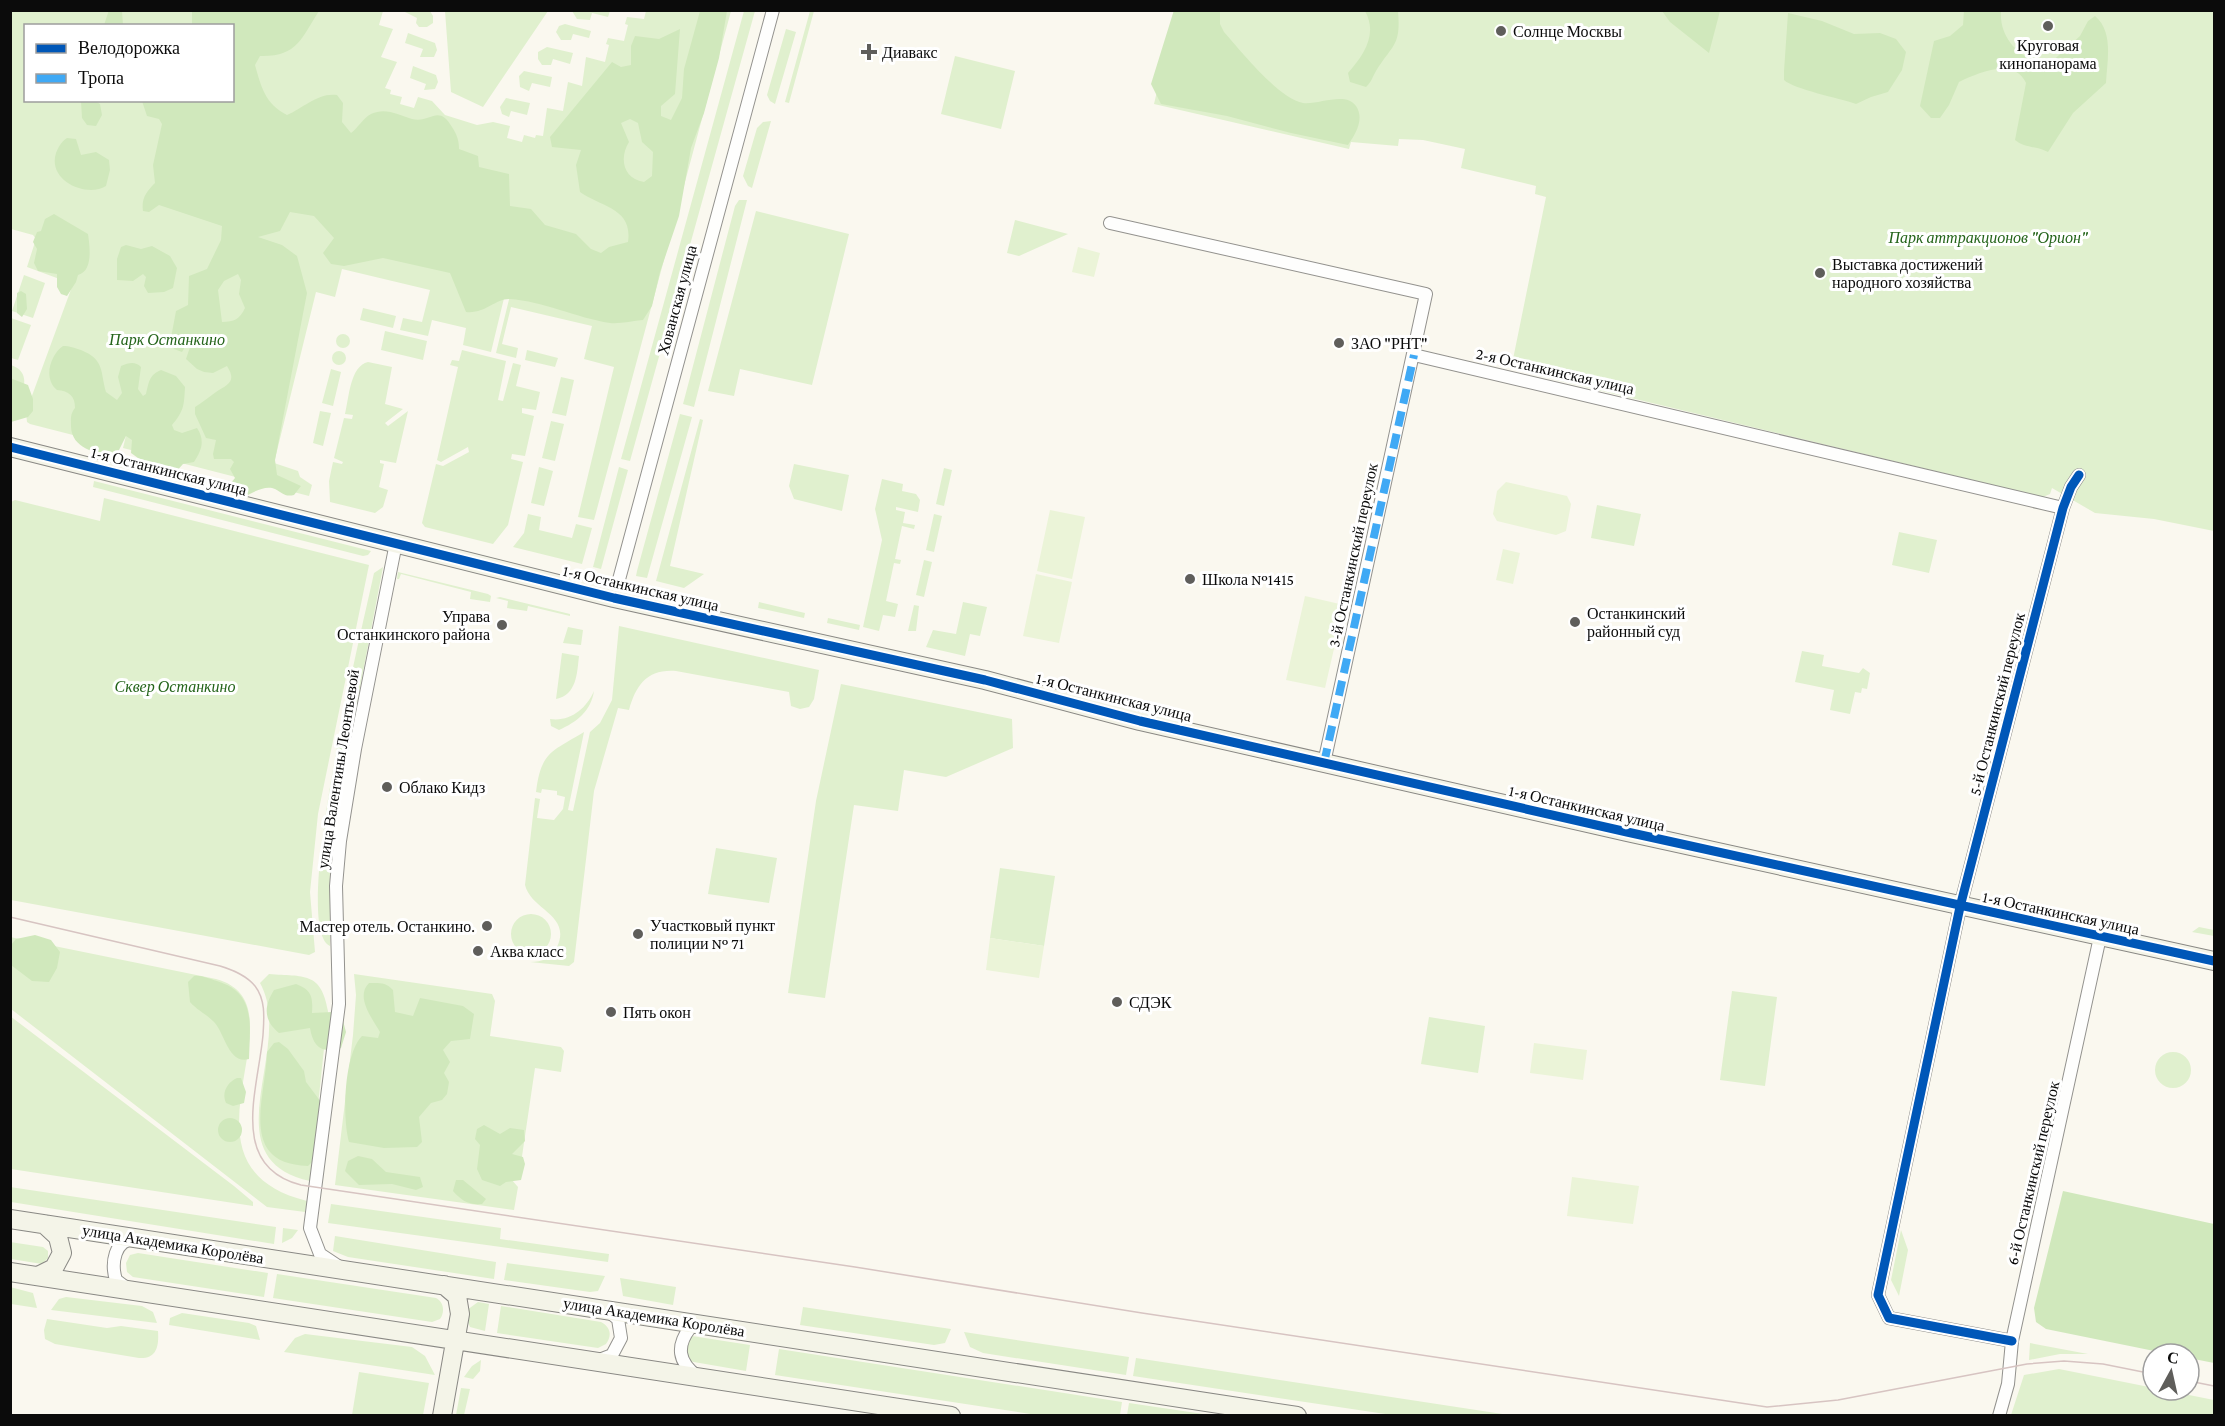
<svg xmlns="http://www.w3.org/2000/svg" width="2225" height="1426" viewBox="0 0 2225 1426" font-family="'Crimson Pro',serif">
<rect width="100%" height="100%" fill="#faf8ef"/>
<path fill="#e0f0ce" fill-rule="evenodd" d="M401,10L430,11L433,16V23L427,27H419L416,23L417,18Z
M11,11H383L379,25L393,29L381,57L397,62L385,88L391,90L390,94L402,97L400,104L414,108L418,97L432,101L445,115L477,125L493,122L510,126L507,138L522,142L524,135L535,138L536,135L543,136L547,108L563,111L568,82L582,86L586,57L605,62L609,45L606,44L608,38L624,41L628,25L625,24L627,17L644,19L646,11H731L594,520L578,517L614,367L584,359L592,326L511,307L502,344L518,348L516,358L496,353L511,291L506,290L491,352L463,345L466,328L432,320L428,336L400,330L403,318L422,322L430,290L342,269L335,297L316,292L274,463L298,471L300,477L312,485L309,496L123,448L129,423L116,446L30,424L27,422L26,412L73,284L27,267L36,239L33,235L11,229ZM26,26H232V100H26Z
M445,11H548L483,107L451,92Z
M572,11V10L610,11L608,17L592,13L590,20L577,19Z
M744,11H755L630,461L621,459Z
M810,11H814L789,103L785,102Z
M1176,11H2214V531L2154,519L2095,513L2052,488L2050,494L2043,497L1511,369L1546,197L1535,194L1536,186L1461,168L1465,149L1423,140L1399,139L1398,146L1351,142L1349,149L1154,104Z
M565,24L591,31L589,38L573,34L571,40H561L556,32L559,26Z
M786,29L796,32L775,104L770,101L767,95Z
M408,33L435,43L437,50L434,57H420L423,49L405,43Z
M547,47L573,53L570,64L553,59L551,65H542L538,59V52Z
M955,56L1015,71L1001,129L941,114Z
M413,66L436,75L438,82L435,89L424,90L426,84L410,78Z
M524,71L552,77L550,87L532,83L529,91L520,87L519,76Z
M506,98L530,103L527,115L511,111L509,117L502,114L500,107Z
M771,121L752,188L748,186L743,176L757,128L763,122Z
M739,200H747L694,407L683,404L735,206Z
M756,211L849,234L812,385L740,369L734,396L708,391Z
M1015,220L1068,234L1019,256L1007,253Z
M24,275L45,283L33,318L12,311Z
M363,308L396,316L393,328L360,320Z
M11,318L31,325L18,360L11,358Z
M385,331L427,341L423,360L381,350Z
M336 341a7 7 0 1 1 14 0a7 7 0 1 1-14 0Z
M462,350L506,361L498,400L503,401L513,363L521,365L516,386L540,392L536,410L522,408V413L534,416L525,456L512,454L511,459L523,462L508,525L493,544L425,527L422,523L436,464L443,466L469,452L468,447L441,462L437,460L458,367L450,365L452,360L459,361Z
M527,350L558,358L555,367L525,360Z
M332 358a7 7 0 1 1 14 0a7 7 0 1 1-14 0Z
M368,362L392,367L385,404L403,409L385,423L388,426L408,411L396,463L380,460V463L384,464L379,487L388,490L383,507L375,513L330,502L329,481L333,462L342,464L343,462L334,458L344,418L352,419L353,415L345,414C349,398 350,366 368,362Z
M11,365C37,374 18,401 11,418Z
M331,369L341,372L333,406L322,403Z
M561,377L574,380L566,416L552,413Z
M320,411L331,413L323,446L313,443Z
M680,414L692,417L647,578L636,576L637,571Z
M700,419L703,420L670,566L704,574L684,588L656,581Z
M551,421L564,424L555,461L542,458Z
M794,464L849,475L842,511L794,499L789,486Z
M539,467L553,471L544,506L531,503Z
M619,467L628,470L601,569L593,567Z
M944,468L952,470L944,506L936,504Z
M882,479L903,484L902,491L916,494L920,500L918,512L896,507V510L905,512L903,523L915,525L914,529L902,526L895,559L901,560L900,564L894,563L886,601L898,604L895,617L883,615L879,631L863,627L882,540L875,509Z
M94,481L371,551L368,555L363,556L93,487Z
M104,498L369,565L318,814L310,892L315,952L309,955L11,900V502L15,500L100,521Z
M1597,505L1641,514L1634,546L1591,538Z
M528,514L541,517L539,530L572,538L576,524L592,528L582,564L513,547L524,533Z
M934,514L942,516L934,552L926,550Z
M1899,532L1937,540L1929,573L1892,565Z
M924,560L932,562L924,597L916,595Z
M383,567L331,840L330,946C289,927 364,621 374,573Z
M398,572L488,594L491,596L490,602L470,599L471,592L401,574L399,579H397Z
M500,597L570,614V616L528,606L527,611L507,608L508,601L496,598Z
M759,602L805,613L804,618L758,608Z
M963,602L987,607L980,636L970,634L965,656L926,647L933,630L956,634Z
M914,605L919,606L916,631H908Z
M828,618L860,625L859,630L827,623Z
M619,626L819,670L814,699L809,707L800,709L791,706L789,692L676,671C647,669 636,685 629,710L618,708L594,791L574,962L569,966L530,962C542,962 552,958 557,947C572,915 531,910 525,885L535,798L540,799L537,818L554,820L563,809L565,797L557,795V791L542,789L541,793L536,792C541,752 551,752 584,732L568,810L573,811L590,732L600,723L612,700Z
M568,627L583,630L581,645L563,643Z
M1802,651L1824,655L1822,666L1859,673L1863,668L1870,673L1867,689L1862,688L1861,693L1855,692L1850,714L1830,710L1834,690L1795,682Z
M562,653L579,656C577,673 577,695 556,699Z
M841,684L1012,719L1013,748L946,777L904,770L898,811L854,805L825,998L788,993L816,801Z
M594,691C591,711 577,722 559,730L551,726L550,719C570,722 586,709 594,691Z
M716,848L777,858L769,903L708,894Z
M1000,868L1055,876L1044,946L990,938Z
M511 934a20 20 0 1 1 40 0a20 20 0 1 1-40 0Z
M2199,927L2214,930V936L2192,932Z
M10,937L216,979C311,1005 161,1165 307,1201L305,1212L267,1207L11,1009Z
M269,974C304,977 321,971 328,1011L310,1181C208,1158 296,1047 260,983Z
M354,974L492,994L495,1001L490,1036L561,1047L564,1051L561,1072L535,1068L520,1170L511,1179L518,1187L514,1210L335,1185L353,1035L356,995Z
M1732,991L1777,997L1765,1086L1720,1080Z
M10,1016L234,1186L253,1202V1206L11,1169Z
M1429,1017L1485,1026L1478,1073L1421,1064Z
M2155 1070a18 18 0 1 1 36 0a18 18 0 1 1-36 0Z
M10,1187L276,1227L274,1244L11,1202Z
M331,1204L501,1228L500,1239L609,1254L608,1262L328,1223Z
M283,1228L298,1230L292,1238L282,1243Z
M1901,1230L1908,1250L1899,1296L1891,1280Z
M335,1236L496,1262L494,1279L348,1257L333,1251Z
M10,1242L43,1247L48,1251V1258L42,1264L11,1259Z
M138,1253L268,1273L264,1297L133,1277L127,1272L126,1263L130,1255Z
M507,1263L605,1276L598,1291L590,1292L504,1280Z
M277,1274L436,1298C444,1302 445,1312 440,1319L432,1322L273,1298Z
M620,1278L676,1287L673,1305L623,1296Z
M10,1287L33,1293L37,1308L11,1304Z
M66,1297L142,1306L153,1312L157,1323L51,1310L59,1299Z
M478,1302L489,1304L485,1331L470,1327L466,1318L467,1310Z
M501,1306L601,1322C611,1327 612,1336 606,1344L598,1348L497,1333Z
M803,1307L951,1329L945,1343L934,1345L800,1325Z
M182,1313L249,1323L256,1326L260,1340L169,1325L170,1318Z
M47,1319L107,1328L121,1326L158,1331C159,1346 157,1359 139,1358L55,1344L45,1339L44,1330Z
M964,1332L1129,1357L1126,1375L983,1353L970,1347Z
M305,1334L412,1347L425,1356L435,1375L284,1352L295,1338Z
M692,1336L750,1345L746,1371L688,1361L685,1343Z
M2030,1343L2088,1354H2060L2029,1360Z
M779,1349L1122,1402L1120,1415H1037L775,1375Z
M1136,1358L1509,1415H1392L1133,1376Z
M481,1360L480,1371L473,1379L464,1377L472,1366Z
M2059,1369L2214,1400V1415H2011L2024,1375Z
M359,1372L429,1383L423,1415H352Z
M461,1388L470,1389L464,1415H456Z
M1129,1403L1210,1415H1127Z"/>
<path fill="#d0e8bc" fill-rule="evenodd" d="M109,10L122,11L123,25H104Z
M1174,10L1220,11V24L1224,32C1240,50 1279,99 1303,103C1318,105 1346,91 1356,106C1365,119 1355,135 1348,145L1291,133L1227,116L1161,104L1151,84Z
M1964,10L2001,11C1999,40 2022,60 2048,65L2080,36L2088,21L2095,16C2114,32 2107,61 2106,83L2073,113L2048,152C2037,146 2024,148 2015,140L2026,83C2014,57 1978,73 1959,82L1949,105L1940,118H1931L1920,106L1934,41L1950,36L1963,25Z
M192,11H319C301,39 297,57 260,56L255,65C261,86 265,104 287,115C303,108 319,92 337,95L343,103L342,122L351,133C358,128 363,118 371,114C386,107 398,115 412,119C430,124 438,103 452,127C457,135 459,140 459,149L478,156L479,167L509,174L510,206L531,209L545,225L576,234L591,249L601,253L609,247L628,242C633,208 601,207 580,192L576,165L581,150L552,147L550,137L612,62L621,67L631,65V46L635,36L659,39L680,29L675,94L661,106V116L671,120L682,98L684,69L700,11H727L719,58L704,113L691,148L679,216L660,272L652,306L643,320C632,321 620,324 610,323C576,318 544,301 509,299C495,299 485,314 466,312L450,273L383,258L344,266L331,264L323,253L334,238L314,216L290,212L280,231L258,237L282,245L297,256L307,293L275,460L277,475L301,486L294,495C284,497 283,493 275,489C265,484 250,494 241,499L229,494V485L235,478L230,469L234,462L231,459H214L213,454L216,440L206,438L195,414V407C203,402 209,397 216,392C228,384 237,382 227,366L213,373L204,372L197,369L186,359L190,347H185L182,352L174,349L170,343L176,311L188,305L189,276L207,269L221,240L222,226L159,205L149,212L143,211C141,198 147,191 155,183L153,165L162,124L159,119L147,116L142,101L232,100V26L192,25ZM630,119L638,123L642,142L653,152L652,176L644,182C623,179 619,158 629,142L621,123ZM238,274L241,280L239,294L245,308C240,319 234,322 222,322L218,290L224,281Z
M1365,11H1398C1401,46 1393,44 1376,71C1372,78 1372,81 1366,87L1350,82L1348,73C1364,55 1378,34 1365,11Z
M1662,11H1720L1709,53L1670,22Z
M1788,13L1822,21L1854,34L1880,33L1896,39L1906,52L1902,70L1888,92L1871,97L1856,104C1839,98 1793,89 1784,80V71Z
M81,101H95L100,104L102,115L96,126L87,125L82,118Z
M67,138L76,139L81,155L96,152L109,160L110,170L106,186C87,198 47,181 56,153C59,146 61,142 67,138Z
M54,214L88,234C90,248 93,271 78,275L76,282L67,296L61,294L57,287V274L38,271L34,263L37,249L33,242L37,232L41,231L45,219Z
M126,245L141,249L152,246L170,256L177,268L173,288L164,292L148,293L144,286L146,277L143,274L133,281L117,280V259L121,247Z
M21,291L26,294L27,309L22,317L17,313V293Z
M63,346C70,346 74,348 81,350C105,360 100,371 106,392L117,400L122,393L118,377L121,366C129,363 135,361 141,367L138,389L143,396L146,394C149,382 149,375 161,370L176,376L185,387C184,406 184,411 172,425L174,430L182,433L197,428C205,440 202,450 194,462L183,464L174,474L168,473L162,466L145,463L131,453L132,440L126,436L117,454C98,455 72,449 71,427C71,419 70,414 75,408C75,396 69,391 57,390C43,379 50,355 63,346Z
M10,378L28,385L33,399V411L28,417L11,422Z
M35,935L51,940L60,952L57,968L49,982L32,981L11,965V945L16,939Z
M194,976C202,975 209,979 217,981C256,993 250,1024 249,1059C228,1065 225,1032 213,1021C206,1014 197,1010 190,1002L188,982Z
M369,983C379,983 386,982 393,990L395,1012L413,1016L420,998L463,1006L474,1014L470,1039L451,1041L443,1050L450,1062L444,1073L449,1082L447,1094L442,1100L431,1103L419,1117L422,1142L417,1147L384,1148L349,1142C342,1117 344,1054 362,1036L378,1038L380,1032C372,1018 355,997 369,983Z
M296,984C312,990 313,997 312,1013L332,1012L342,1017L346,1032L341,1048C322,1054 313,1047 310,1028L279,1033C263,1020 264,1006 274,990Z
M279,1042L288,1049L304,1071L306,1082L324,1106L316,1158L308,1166C237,1164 266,1097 267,1052L274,1043Z
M237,1078H241L246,1092L244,1103L233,1106L226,1103C221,1092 228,1082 237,1078Z
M218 1130a12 12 0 1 1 24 0a12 12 0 1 1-24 0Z
M484,1125L500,1134L510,1128L524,1130L525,1141L512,1154L523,1157L525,1164L521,1180L506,1182L500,1186L482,1180L477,1169L480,1145L475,1139L477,1129Z
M358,1156L372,1159L386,1172L420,1177L423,1187L416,1190L392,1184L359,1185L345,1171L348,1161Z
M456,1180H463L486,1199L482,1204C468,1205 462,1201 453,1191Z
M2063,1191L2214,1224V1363L2189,1358V1354H2169L2046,1329L2036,1322L2034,1308Z"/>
<path fill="#ebf4d8" d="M1078,247L1100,253L1094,277L1072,272Z
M1506,482L1567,496L1571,504L1566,531L1556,535L1497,521L1493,514L1497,491Z
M1050,510L1085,517L1072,579L1037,571Z
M1503,549L1520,553L1513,584L1496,580Z
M1036,574L1072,582L1059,643L1023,636Z
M1305,596L1344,605L1325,688L1286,680Z
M990,938L1044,946L1039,978L986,970Z
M1534,1043L1587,1050L1583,1080L1530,1073Z
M1572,1177L1639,1186L1633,1224L1567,1216Z"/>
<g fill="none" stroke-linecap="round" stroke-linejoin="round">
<g stroke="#93928e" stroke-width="14">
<path id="street" d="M1110,223L1426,294L1324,763
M1414,355L2063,508
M614,598L773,10
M338,1266L320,1254L310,1228L339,1004L336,886L340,841L355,749L396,543
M128,1289L116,1280C111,1264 114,1239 135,1239
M2012,1341L1889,1318L1878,1295L1960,907L2063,508L2071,487L2079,475
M599,1360L612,1355L621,1338L618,1319L608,1311
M697,1376C678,1362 676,1346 690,1328L699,1325
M1999,1416L2008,1384L2012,1341L2100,937"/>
</g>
<g stroke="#898884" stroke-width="20">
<path id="secondary" d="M10,447L614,598L985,680L1140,721L1627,832L2214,961
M10,1219L1297,1416
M10,1272L951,1416
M38,1276L54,1268L62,1253L58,1237L44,1224
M442,1416L460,1314L457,1296L444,1285"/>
</g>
<use href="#street" stroke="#fefefd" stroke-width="12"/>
<use href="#secondary" stroke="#f4f4e8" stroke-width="18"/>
<path stroke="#d7c4c2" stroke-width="1.5" d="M10,917L220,966C233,970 246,975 255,986C266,1000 264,1019 263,1035C258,1090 228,1166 301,1185L855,1267L1142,1313L1767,1407L1838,1400L2027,1364L2064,1361L2103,1364L2153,1374
M2189,1381L2214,1386"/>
<path stroke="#3fa9f5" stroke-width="8" stroke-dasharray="15 8" stroke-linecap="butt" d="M1324,763L1414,355"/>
<g stroke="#fff" stroke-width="13">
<path id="cycleway" d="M10,447L614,598L985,680L1140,721L1627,832L2214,961
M2012,1341L1889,1318L1878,1295L1960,907L2063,508L2071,487L2079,475"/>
</g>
<use href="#cycleway" stroke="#0057b8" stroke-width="9"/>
</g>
<g fill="#5f5e5b" stroke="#fff" stroke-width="2">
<circle cx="2048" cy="26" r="6"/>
<circle cx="1501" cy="31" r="6"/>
<path d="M866 43h6v6h6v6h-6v6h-6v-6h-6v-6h6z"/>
<circle cx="1820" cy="273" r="6"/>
<circle cx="1339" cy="343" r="6"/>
<circle cx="1190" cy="579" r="6"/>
<circle cx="1575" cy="622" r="6"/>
<circle cx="502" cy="625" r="6"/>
<circle cx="387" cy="787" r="6"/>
<circle cx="487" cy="926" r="6"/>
<circle cx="638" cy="934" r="6"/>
<circle cx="478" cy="951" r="6"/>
<circle cx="1117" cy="1002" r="6"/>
<circle cx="611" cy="1012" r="6"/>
</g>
<g text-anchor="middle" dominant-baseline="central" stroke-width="6" stroke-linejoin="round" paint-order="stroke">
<g font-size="16" fill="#0b0b0b" stroke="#fff" text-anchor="start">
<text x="1513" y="31">Солнце Москвы</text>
<text x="2048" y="45" text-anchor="middle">Круговая<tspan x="2048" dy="18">кинопанорама</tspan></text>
<text x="882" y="52">Диавакс</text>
<text x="1832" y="264">Выставка достижений<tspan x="1832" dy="18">народного хозяйства</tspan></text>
<text x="1351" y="343">ЗАО "РНТ"</text>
<text x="1202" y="579">Школа №1415</text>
<text x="1587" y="613">Останкинский<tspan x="1587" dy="18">районный суд</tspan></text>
<text x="490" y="616" text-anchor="end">Управа<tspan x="490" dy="18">Останкинского района</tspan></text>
<text x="399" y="787">Облако Кидз</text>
<text x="650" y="925">Участковый пункт<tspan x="650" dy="18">полиции № 71</tspan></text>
<text x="475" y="926" text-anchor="end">Мастер отель. Останкино.</text>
<text x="490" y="951">Аква класс</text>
<text x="1129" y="1002">СДЭК</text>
<text x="623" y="1012">Пять окон</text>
</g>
<g font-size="16" font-style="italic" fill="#24641a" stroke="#fff">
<text x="1988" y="237">Парк аттракционов "Орион"</text>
<text x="167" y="339">Парк Останкино</text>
<text x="175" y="686">Сквер Останкино</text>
</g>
<g font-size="16" fill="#0b0b0b" stroke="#fff">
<text transform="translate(677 300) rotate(-75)">Хованская улица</text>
<text transform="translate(1555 371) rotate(13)">2-я Останкинская улица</text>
<text transform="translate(169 471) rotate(14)">1-я Останкинская улица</text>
<text transform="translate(1353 555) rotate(-78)">3-й Останкинский переулок</text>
<text transform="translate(641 588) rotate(13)">1-я Останкинская улица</text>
<text transform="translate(1114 697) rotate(14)">1-я Останкинская улица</text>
<text transform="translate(1997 704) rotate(-76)">5-й Останкинский переулок</text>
<text transform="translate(338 769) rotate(-81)">улица Валентины Леонтьевой</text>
<text transform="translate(1587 808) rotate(13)">1-я Останкинская улица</text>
<text transform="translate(2061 913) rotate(12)">1-я Останкинская улица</text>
<text transform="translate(2033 1173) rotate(-77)">6-й Останкинский переулок</text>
<text transform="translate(173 1244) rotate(9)">улица Академика Королёва</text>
<text transform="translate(654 1317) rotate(9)">улица Академика Королёва</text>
</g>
</g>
<rect width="2225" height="1426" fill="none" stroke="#0b0b0b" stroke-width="24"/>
<rect x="24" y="24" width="210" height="78" fill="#ffffff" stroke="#9d9d9d" stroke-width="1.5"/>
<rect x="36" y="44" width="30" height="9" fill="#0057b8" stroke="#9d9d9d" stroke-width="1.5"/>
<text x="78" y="54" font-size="18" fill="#0b0b0b">Велодорожка</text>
<rect x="36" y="74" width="30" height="9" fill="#3fa9f5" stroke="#9d9d9d" stroke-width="1.5"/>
<text x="78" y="84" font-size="18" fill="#0b0b0b">Тропа</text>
<g transform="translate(2171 1372) rotate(8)"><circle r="28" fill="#ffffff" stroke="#9d9d9d" stroke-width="1.5"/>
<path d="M0-4.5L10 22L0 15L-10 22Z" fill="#5f5e5b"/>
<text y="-9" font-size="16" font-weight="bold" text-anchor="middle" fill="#0b0b0b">С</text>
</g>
</svg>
